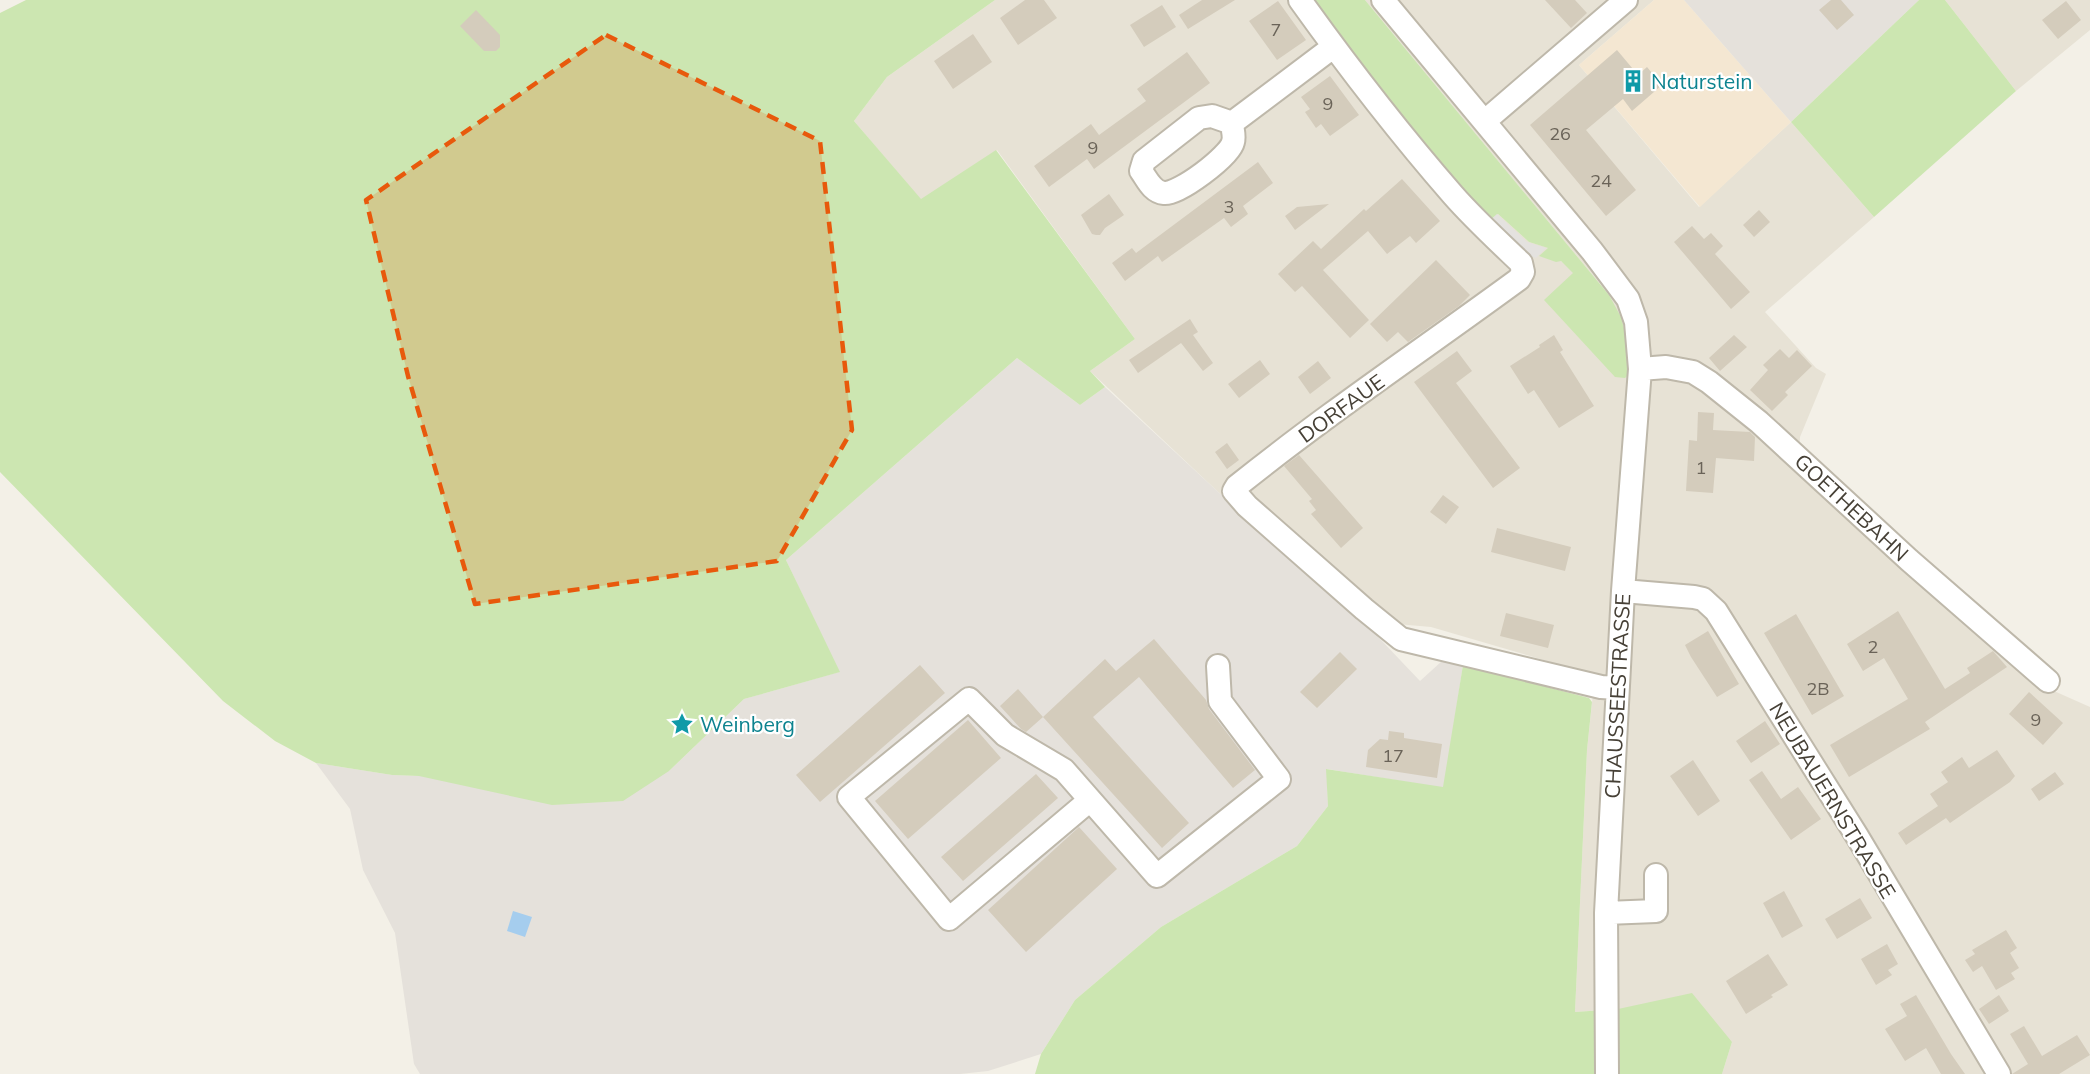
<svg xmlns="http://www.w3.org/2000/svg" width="2090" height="1074" viewBox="0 0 2090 1074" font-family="Mulish,sans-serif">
<rect width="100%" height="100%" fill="#f3f0e7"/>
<path fill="#e7e2d5" d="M995,0H1310L1488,221L1498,214L1529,242L1549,248L1540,256L1561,261L1574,273L1545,300L1609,295L1365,0H1654L1579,65L1699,207L1791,122L1874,217L1765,312L1816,368L1826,374L1800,437L1799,466L2045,687L2090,707V1074H1722L1732,1042L1618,1009L1575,1012L1587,750L1595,675L1431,627L1363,621L1216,490L1090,371L1135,339L997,150L921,200L854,121L887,77Z
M1945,0H2090V30L2016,91Z"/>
<path fill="#f4e7d2" d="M1654,0H1684L1791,122L1700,207L1579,65Z"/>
<path fill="#e5e1db" d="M1684,0H1919L1791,122Z
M1017,358L1080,405L1105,387L1216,490L1363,621L1420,681L1442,661L1445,660L1463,665L1444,788L1327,769L1328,806L1297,846L1161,927L1075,1000L1041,1054L988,1071L960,1074H420L414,1064L395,933L363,870L350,809L316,763L392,775L419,776L669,771L744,699L839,672L786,560Z"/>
<path fill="#cce6b1" d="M26,0H995L887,77L854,121L921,199L996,150L1135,339L1090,371L1105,387L1080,405L1017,358L786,560L840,672L744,699L669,771L623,801L552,805L419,776L392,775L316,763L275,741L223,701L0,472V13Z
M1310,0H1365L1609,295L1621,317L1627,340L1628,375L1625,378L1615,377L1544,300L1573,273L1561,261L1556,262L1539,256L1548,248L1529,242L1498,214L1488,222L1454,184Z
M1919,0H1945L2016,91L1874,217L1791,122Z
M1463,665L1589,698L1592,702L1587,750L1575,1012L1618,1009L1692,993L1732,1042L1722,1074H1035L1041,1054L1075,1000L1161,927L1297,846L1328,806L1326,769L1443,787Z"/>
<path fill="#e4e2df" d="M1497,214L1527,242L1546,248L1536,258L1520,252L1488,222Z"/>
<path fill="#a5cdee" d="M513,911L532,917L525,937L507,931Z"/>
<path fill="#d4ccbc" d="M1025,0H1044L1057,18L1018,45L1000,18Z
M1202,0H1235L1188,29L1179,15Z
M1545,0H1575L1587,13L1571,28Z
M1831,0H1841L1854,15L1837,30L1819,10Z
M1278,1L1306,40L1277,60L1249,21Z
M2066,1L2081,20L2058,39L2042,20Z
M1162,5L1176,27L1144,47L1130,25Z
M476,10L500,35V47L496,51H484L460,26Z
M973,34L992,62L953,89L934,61Z
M1617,50L1638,75L1647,67L1662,85L1632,111L1623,99L1586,130L1636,190L1606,216L1530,125Z
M1187,52L1210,83L1094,169L1087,159L1049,187L1034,166L1091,124L1099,135L1146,101L1137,89Z
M1330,76L1359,115L1330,136L1321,124L1316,128L1305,112L1310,109L1301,97Z
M1258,162L1273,183L1243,206L1248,214L1231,227L1224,218L1162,262L1158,256L1125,281L1112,263L1132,248L1136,253Z
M1402,179L1440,221L1416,243L1410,236L1387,254L1368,231L1323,270L1369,320L1350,338L1302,286L1295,292L1278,274L1313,241L1321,249L1364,209L1366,211Z
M1109,194L1124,215L1105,228L1100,235H1096L1092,234L1081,215Z
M1329,204L1295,230L1285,216L1297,207Z
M1759,210L1770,222L1754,237L1743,225Z
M1692,226L1704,239L1711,233L1723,246L1715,254L1750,292L1731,309L1674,242Z
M1436,260L1470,295L1459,306L1408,342L1398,332L1387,342L1370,324Z
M1190,319L1198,332L1193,335L1213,363L1203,371L1181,343L1138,373L1129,360Z
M1554,335L1563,350L1560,352L1594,406L1559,428L1534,390L1528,394L1510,366L1540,347L1539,345Z
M1734,335L1747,347L1720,371L1709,358Z
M1780,349L1789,358L1797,350L1812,366L1785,392L1788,395L1772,411L1750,390L1768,370L1763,365Z
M1457,351L1472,371L1456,383L1520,468L1493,488L1414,382Z
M1260,360L1270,374L1239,398L1228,384Z
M1318,361L1331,378L1310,394L1298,377Z
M1698,412L1714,413L1713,430L1750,432L1755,437L1754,461L1716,458L1713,493L1686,491L1689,440L1697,441Z
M1227,443L1239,460L1227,469L1215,452Z
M1299,455L1363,528L1341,548L1311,514L1316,510L1309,501L1312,499L1284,466Z
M1443,495L1459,507L1446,524L1430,512Z
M1497,528L1571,547L1565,571L1491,552Z
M1898,611L1945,689L1970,673L1967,668L1993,651L2007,667L1925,722L1930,729L1849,777L1830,745L1908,699L1884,658L1863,671L1847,644Z
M1506,613L1554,625L1548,648L1500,636Z
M1796,614L1844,696L1812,715L1764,633Z
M1708,631L1739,684L1717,697L1691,657L1685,645Z
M1154,639L1206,700L1209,709L1255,770L1233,788L1139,677L1093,717L1189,823L1162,848L1043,717L1105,659L1116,671Z
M1340,652L1357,669L1317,708L1300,692Z
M920,665L945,693L820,802L796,775Z
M1018,689L1043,717L1026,732L1021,729L1000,706Z
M2029,692L2063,723L2043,745L2009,714Z
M968,720L1001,758L908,839L875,801Z
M1765,721L1780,744L1751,763L1736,741Z
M1389,731L1404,733V738L1442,744L1437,778L1366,767L1368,750L1380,739L1388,740Z
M1997,750L2015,776L2010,782L1950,823L1946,818L1906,845L1898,833L1938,806L1930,794L1948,782L1941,772L1962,757L1969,768Z
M1693,760L1720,801L1698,816L1670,776Z
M1762,771L1781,799L1798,787L1821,819L1791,840L1749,780Z
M2055,772L2064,784L2039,801L2031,789Z
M1036,774L1058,798L963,881L941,857Z
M1079,827L1117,869L1026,952L988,910Z
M1784,891L1803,926L1782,938L1763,903Z
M1860,898L1872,918L1837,939L1825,919Z
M2006,930L2017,948L2010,953L2019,968L2011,973L2015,979L1996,990L1982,966L1973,972L1965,960L1975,954L1972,950Z
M1887,944L1898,964L1888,970L1892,975L1876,985L1861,959Z
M1768,954L1788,985L1771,995L1773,997L1746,1014L1726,981Z
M1916,995L1951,1054L1965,1074H1941L1926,1048L1905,1061L1885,1029L1907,1016L1900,1004Z
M1999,995L2009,1011L1989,1024L1979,1009Z
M2024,1026L2042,1056L2077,1035L2090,1055L2059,1074H2012L2028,1064L2010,1034Z"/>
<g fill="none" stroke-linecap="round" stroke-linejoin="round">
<g stroke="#beb8aa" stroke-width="26">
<path id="minor" d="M1300,0C1348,67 1399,133 1453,195C1474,219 1498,241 1521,263L1523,272L1519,279C1425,348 1328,413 1237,486L1234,491L1247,506L1364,609L1401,639L1601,687L1617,688
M1383,0L1592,251L1628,299L1636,322L1640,369L1623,591L1606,913L1607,1074
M1485,121L1626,0
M1232,123C1232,128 1235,136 1233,142C1230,156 1178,195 1164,193C1152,192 1147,179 1141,171L1144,161L1199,118L1212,116L1232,123L1333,47
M1640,369L1666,367L1693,372L1709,382L1759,422L1909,560L2048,681
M1623,591L1694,597L1703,599L1716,611L1857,836L1999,1074
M1090,800L949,919L849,797L969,699L1005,735L1064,770L1157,876L1279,779L1220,701L1218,666
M1606,913L1656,911V875"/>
</g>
<use href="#minor" stroke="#fff" stroke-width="22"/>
</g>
<path fill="#e8590c" fill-opacity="0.2" stroke="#e8590c" stroke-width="4.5" stroke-dasharray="12 8" stroke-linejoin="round" d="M606,35L820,141L852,430L777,561L475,604L408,376L366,200Z"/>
<defs>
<g id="building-bare" transform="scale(1.8)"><path d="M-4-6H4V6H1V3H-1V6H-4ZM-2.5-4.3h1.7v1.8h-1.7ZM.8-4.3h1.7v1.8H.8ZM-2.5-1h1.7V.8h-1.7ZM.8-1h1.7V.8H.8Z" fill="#0f9aa8" stroke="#fff" stroke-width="2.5" paint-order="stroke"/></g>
<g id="sight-bare" transform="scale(1.8)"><path d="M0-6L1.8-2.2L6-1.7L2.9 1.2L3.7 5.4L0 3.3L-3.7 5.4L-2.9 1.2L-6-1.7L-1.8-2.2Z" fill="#0f9aa8" stroke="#fff" stroke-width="2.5" paint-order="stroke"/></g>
</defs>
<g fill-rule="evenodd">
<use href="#building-bare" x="1633" y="81"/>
<use href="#sight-bare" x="682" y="724"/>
</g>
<g text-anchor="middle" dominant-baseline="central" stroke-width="4.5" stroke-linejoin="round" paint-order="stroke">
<g font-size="18" fill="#6a6358">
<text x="1276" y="29">7</text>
<text x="1328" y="103">9</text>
<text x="1560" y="133">26</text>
<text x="1093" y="147">9</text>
<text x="1601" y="180">24</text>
<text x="1229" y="206">3</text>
<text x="1701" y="467">1</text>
<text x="1873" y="646">2</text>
<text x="1818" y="688">2B</text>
<text x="2036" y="719">9</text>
<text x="1393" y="755">17</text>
</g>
<g font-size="21" fill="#0d838f" stroke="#fff" text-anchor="start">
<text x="1651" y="81">Naturstein</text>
<text x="700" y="724">Weinberg</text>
</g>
<g font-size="21" fill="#464036" stroke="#fff">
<text transform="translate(1341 408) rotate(-36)">DORFAUE</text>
<text transform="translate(1852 507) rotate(43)">GOETHEBAHN</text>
<text transform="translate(1617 696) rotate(-87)">CHAUSSEESTRASSE</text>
<text transform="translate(1833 800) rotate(59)">NEUBAUERNSTRASSE</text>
</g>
</g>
</svg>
